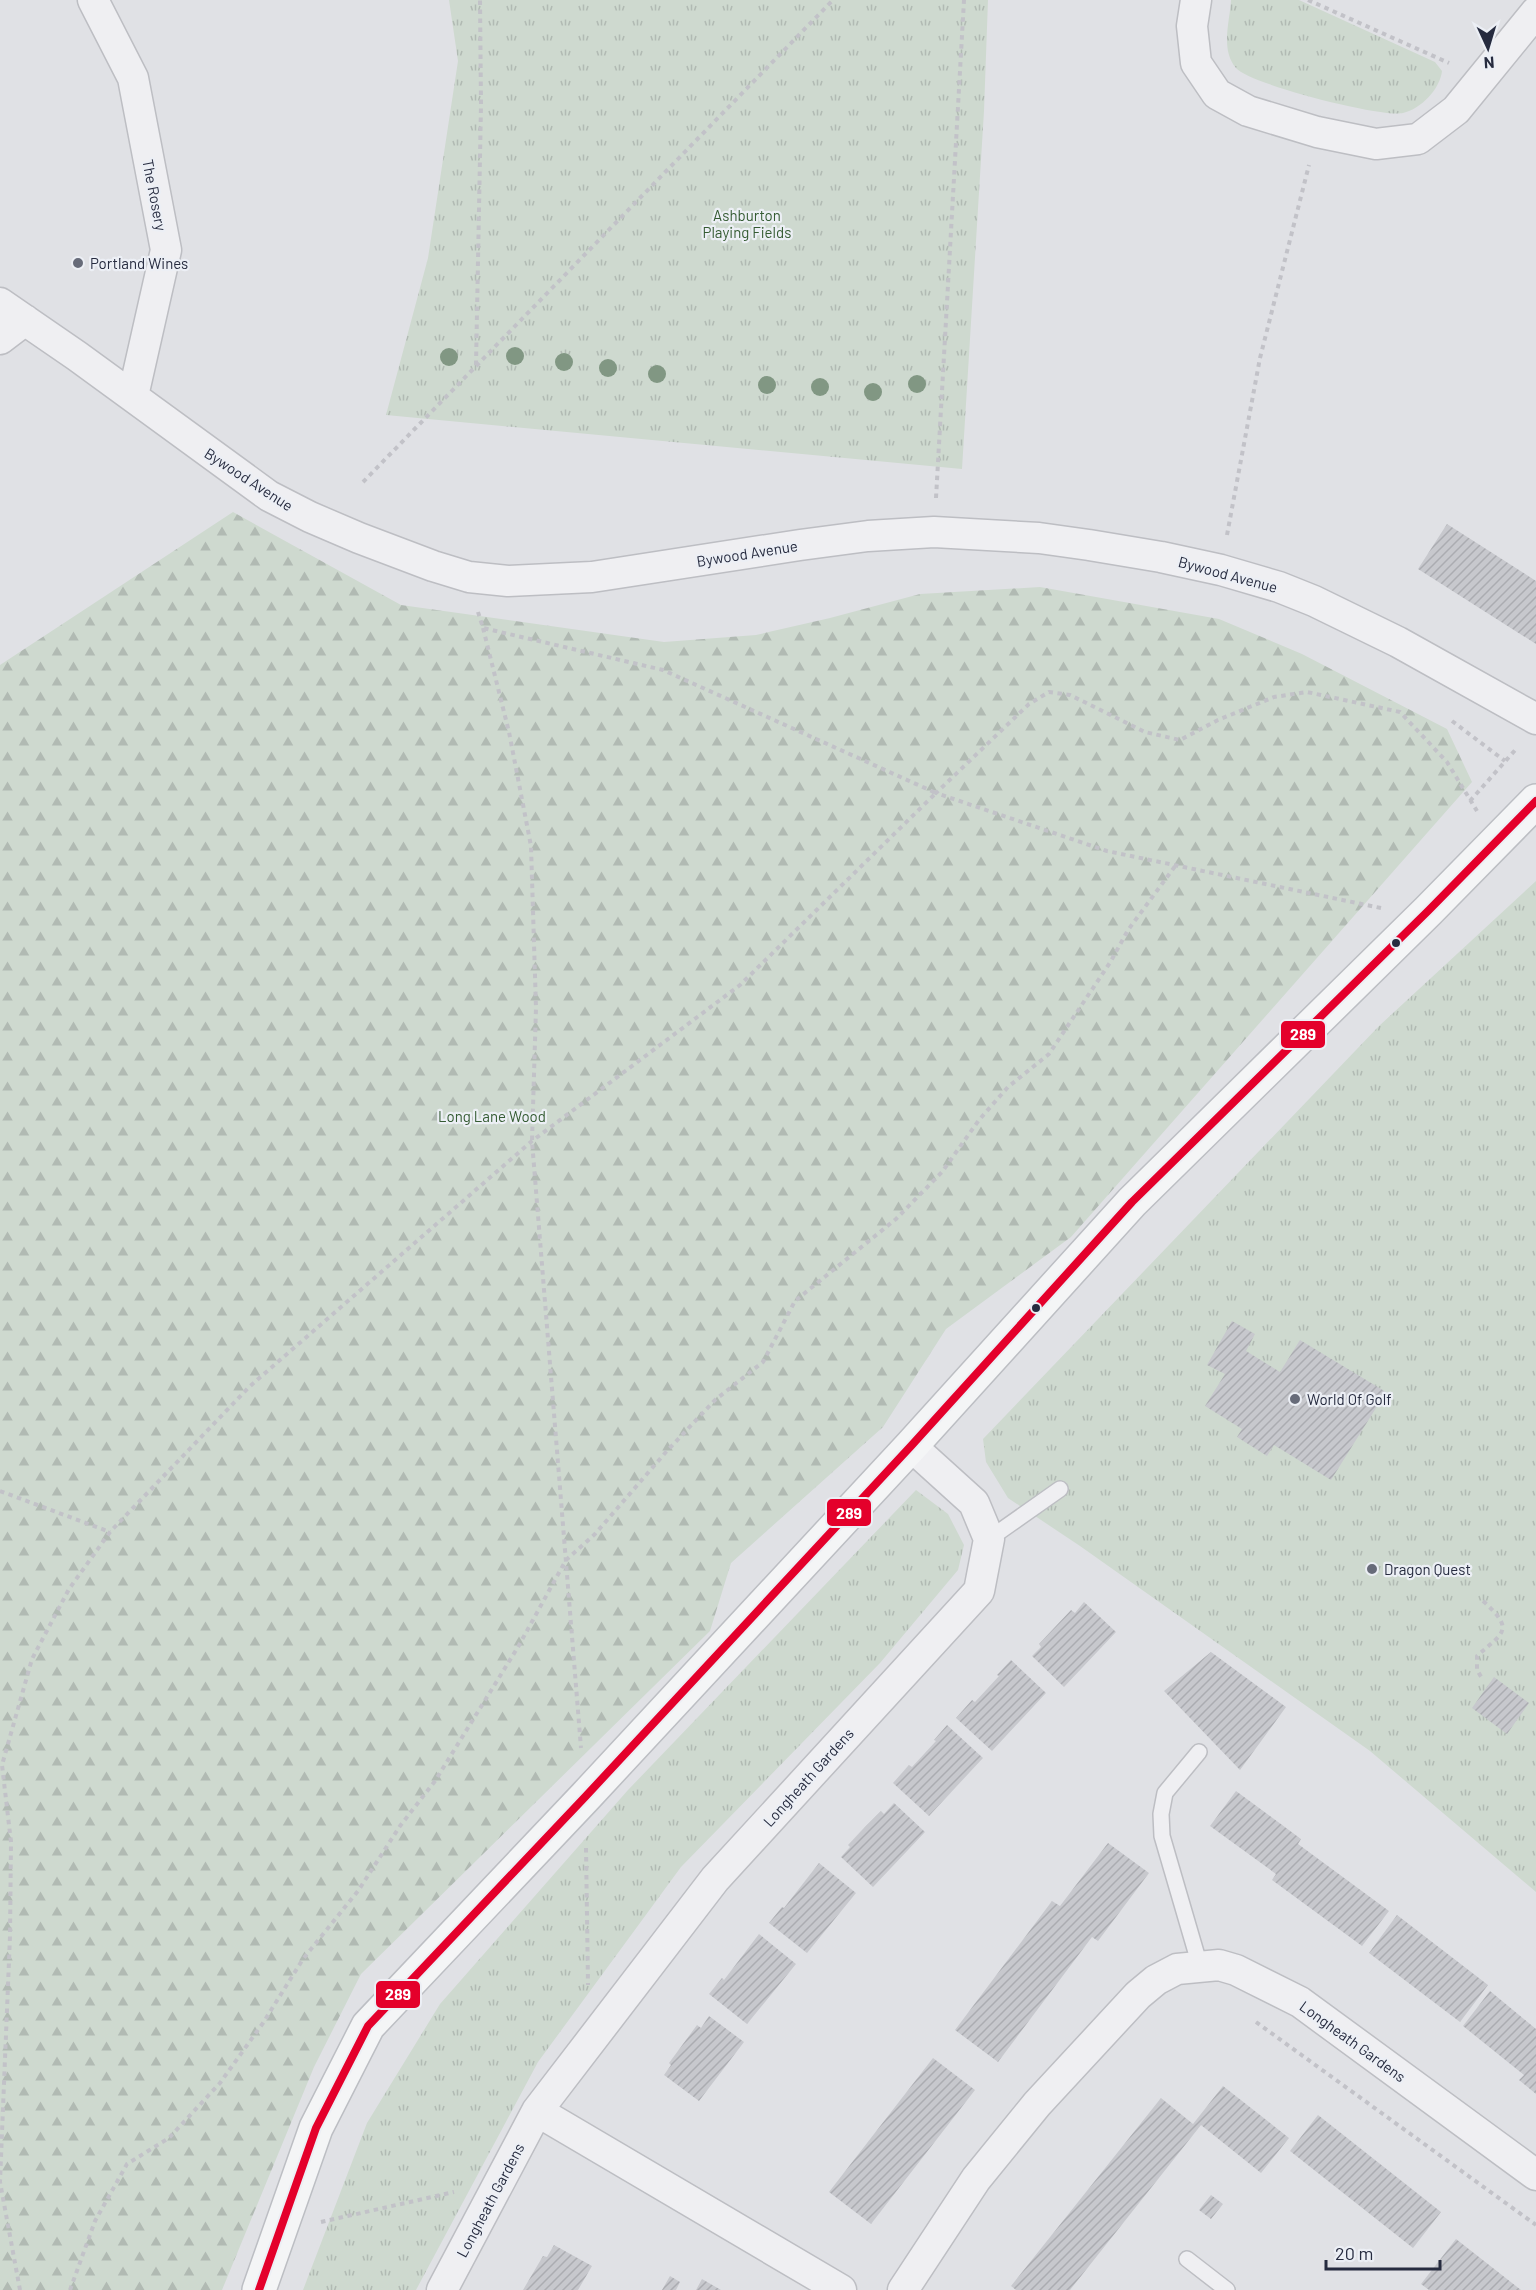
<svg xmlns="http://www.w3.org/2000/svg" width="1536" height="2290" viewBox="0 0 1536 2290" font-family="Barlow,sans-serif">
<defs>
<pattern id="grass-tufts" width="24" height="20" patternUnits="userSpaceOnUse" patternTransform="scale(1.5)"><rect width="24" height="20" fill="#ced9cf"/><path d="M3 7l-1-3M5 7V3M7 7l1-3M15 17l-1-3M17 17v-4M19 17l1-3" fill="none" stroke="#b1bab3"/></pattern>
<pattern id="forest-firs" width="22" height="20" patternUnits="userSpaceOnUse" patternTransform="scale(1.5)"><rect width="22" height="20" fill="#ced9cf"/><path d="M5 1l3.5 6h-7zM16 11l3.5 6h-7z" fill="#b1bab3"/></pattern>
<pattern id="building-hatch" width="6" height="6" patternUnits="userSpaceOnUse" patternTransform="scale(1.5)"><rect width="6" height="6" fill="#c7c8cd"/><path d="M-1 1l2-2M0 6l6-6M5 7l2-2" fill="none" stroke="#abacb1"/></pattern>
</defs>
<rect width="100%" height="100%" fill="#e0e1e5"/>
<path fill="url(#grass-tufts)" d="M449,0H988L984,111L962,469L386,415L428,258L458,61Z
M1231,0H1299L1435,62L1442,71C1440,89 1421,109 1403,113C1382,118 1249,84 1236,68C1220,49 1230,21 1231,0Z
M1536,881V1892L1370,1751L1080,1546L1008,1498L986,1462L983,1439L1379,1026Z
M916,1490L948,1514L964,1545L958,1570L880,1663L681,1867L538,2062L416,2290H303L367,2123L440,2004L628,1790Z"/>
<path fill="url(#forest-firs)" d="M233,512L401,605L664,642L756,635L830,618L920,594L1040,587L1219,619L1302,654L1447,729L1472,782L1071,1237L946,1329L883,1427L731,1563L710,1631L361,1974L314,2067L222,2290H0V665Z"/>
<path fill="url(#building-hatch)" d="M1447,524L1536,581V644L1418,569Z
M1232,1321L1255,1334L1246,1351L1280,1372L1300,1340L1386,1392L1331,1480L1274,1445L1267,1456L1237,1437L1242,1429L1205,1406L1225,1374L1207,1365Z
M1084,1602L1116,1632L1064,1687L1032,1656L1041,1647L1039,1644L1071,1610L1075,1613Z
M1211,1652L1286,1707L1240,1770L1164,1691Z
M1011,1660L1046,1693L992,1751L956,1718L972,1700L975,1702L999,1676L997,1675Z
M1494,1677L1529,1703L1507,1734L1472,1708Z
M947,1725L983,1758L929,1816L893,1783L909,1765L912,1767L936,1741L934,1740Z
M1236,1791L1301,1839L1298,1844L1389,1911L1362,1946L1272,1880L1276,1874L1210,1826Z
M894,1803L925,1832L873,1887L841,1857L850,1847L848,1845L865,1827L881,1811L884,1814Z
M1108,1843L1149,1873L1098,1941L1092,1937L998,2062L955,2030L1052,1901L1060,1906Z
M819,1863L856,1893L807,1953L769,1923L782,1907L784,1908Z
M1397,1915L1488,1985L1460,2022L1369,1953Z
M759,1934L796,1964L747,2024L709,1994L722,1978L724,1980Z
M1490,1991L1536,2029V2094L1519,2080L1524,2075L1463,2026Z
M709,2016L744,2042L699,2101L664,2075L671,2065L669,2063L697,2025L701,2028Z
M933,2058L975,2090L871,2224L829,2192Z
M1223,2086L1289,2138L1261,2173L1201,2125L1070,2290H1016L1011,2286L1161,2098L1193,2124Z
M1318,2115L1441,2212L1413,2248L1290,2151Z
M1211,2195L1223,2204L1211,2219L1199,2210Z
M1456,2239L1521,2290H1429L1421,2284Z
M554,2245L592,2266L578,2290H523L543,2256L547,2257Z
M670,2276L680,2282L676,2290H662Z
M702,2279L721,2290H696Z"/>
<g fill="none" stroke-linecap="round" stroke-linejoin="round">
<g stroke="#bdbec3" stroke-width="18">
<path id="lane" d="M989,1539L1060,1489
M1199,1752L1165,1793L1161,1814L1162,1836L1200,1966
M1187,2259L1227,2290"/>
</g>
<g stroke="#bdbec3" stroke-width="33">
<path id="street" d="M93,0L133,78L166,250L133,396
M1196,0L1192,26L1196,63L1217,94L1248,111L1317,132L1376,144L1418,139L1456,110L1536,12
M0,303L77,356L269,496L310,517L359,538L433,566L469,577L508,581L592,577L800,545L868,536L934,532L1039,538L1089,545L1161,557L1221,570L1279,587L1314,601L1398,642L1536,719
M0,339L25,320
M537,2111L841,2290
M442,2290L537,2111L715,1879L979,1591L989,1539L974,1503L911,1446
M903,2290L976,2179L1037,2104L1138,1995L1156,1980L1177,1969L1219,1965L1236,1970L1300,2002L1536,2175"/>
</g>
<g stroke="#bcbec3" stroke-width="36">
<path id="primary" d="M259,2290L316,2128L368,2026L585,1797L911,1446L1132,1202L1428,911L1536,801"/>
</g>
<path stroke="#c2c2c8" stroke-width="4" stroke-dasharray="4.5 4.5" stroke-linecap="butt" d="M1308,0L1449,63
M476,365L481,105L480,0
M363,482L833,0
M936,498L964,0
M1227,535L1260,358L1309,165
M483,628L509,732L531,846L536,1008L532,1141L581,1748
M1452,721L1505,761
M1470,801L1517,748
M1381,908L1107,851L936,793L1029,704L1049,692L1070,695L1145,732L1180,740L1218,720L1274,697L1307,692L1400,712L1447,762L1477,811
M0,1491L110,1532
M1483,1601C1515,1630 1504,1632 1477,1656V1670L1483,1680
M586,1848L588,1985
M1256,2022L1536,2225
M321,2222L454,2192
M20,2290L0,2182L10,1936L11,1842L2,1765L32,1659L69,1589L110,1532L249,1387L532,1141L740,985L936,793L663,670L483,628L478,612
M70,2290L95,2221L127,2164L169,2138L220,2083L263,2023L303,1959L358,1891L400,1826L435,1781L518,1647L566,1560L595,1534L666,1452L715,1400L763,1362L795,1301L896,1219L942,1172L979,1120L1008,1087L1049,1054L1111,961L1128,930L1176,865"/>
<use href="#lane" stroke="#efeff2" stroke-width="15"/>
<use href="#street" stroke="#efeff2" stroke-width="30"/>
<use href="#primary" stroke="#f4f5f6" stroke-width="33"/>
<g stroke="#eceff5" stroke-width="12">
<path id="bus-1" d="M259,2290L316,2128L368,2026L585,1797L911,1446L1132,1202L1428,911L1536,801"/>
</g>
<use href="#bus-1" stroke="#e4002b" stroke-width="8"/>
</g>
<g fill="#819783">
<circle cx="515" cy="356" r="9"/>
<circle cx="449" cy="357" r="9"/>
<circle cx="564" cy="362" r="9"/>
<circle cx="608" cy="368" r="9"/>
<circle cx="657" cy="374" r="9"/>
<circle cx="917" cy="384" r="9"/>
<circle cx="767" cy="385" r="9"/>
<circle cx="820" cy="387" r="9"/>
<circle cx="873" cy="392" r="9"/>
</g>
<g fill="#676b79" stroke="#eceff5" stroke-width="2">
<circle cx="78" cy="263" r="6"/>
<circle cx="1295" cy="1399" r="6"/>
<circle cx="1372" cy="1569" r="6"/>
</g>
<g fill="#262b3f" stroke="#eceff5" stroke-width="2">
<circle cx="1396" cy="943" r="5"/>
<circle cx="1036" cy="1308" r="5"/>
</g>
<g text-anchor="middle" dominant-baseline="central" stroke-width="4.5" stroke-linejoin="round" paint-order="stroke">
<g font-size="15" fill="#262b3f" stroke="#eceff5">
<text transform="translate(155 195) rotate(79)">The Rosery</text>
<text transform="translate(249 479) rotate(33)">Bywood Avenue</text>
<text transform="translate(747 553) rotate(-9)">Bywood Avenue</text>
<text transform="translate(1228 574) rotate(15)">Bywood Avenue</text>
<text transform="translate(808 1777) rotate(-48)">Longheath Gardens</text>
<text transform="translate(1353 2041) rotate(36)">Longheath Gardens</text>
<text transform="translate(490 2200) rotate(-62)">Longheath Gardens</text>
</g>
<g font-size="15" fill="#345b32" stroke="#eceff5">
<text x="747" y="215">Ashburton<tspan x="747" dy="17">Playing Fields</tspan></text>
<text x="492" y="1116">Long Lane Wood</text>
</g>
<g font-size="15" fill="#262b3f" stroke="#eceff5" text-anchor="start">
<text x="90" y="263">Portland Wines</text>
<text x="1307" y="1399">World Of Golf</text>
<text x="1384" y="1569">Dragon Quest</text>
</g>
</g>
<g stroke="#eceff5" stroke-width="2">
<rect x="1280" y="1020" width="46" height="29" rx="6" fill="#e4002b"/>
<rect x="826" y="1498" width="46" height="29" rx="6" fill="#e4002b"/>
<rect x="375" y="1980" width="46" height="29" rx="6" fill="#e4002b"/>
</g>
<g font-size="16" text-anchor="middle" font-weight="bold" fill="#fff">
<text x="1303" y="1040">289</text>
<text x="849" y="1519">289</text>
<text x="398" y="2000">289</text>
</g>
<g transform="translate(1488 48) rotate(176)" stroke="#eceff5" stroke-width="4.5" paint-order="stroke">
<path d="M0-4.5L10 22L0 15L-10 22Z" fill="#262b3f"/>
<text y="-9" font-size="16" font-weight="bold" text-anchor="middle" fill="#262b3f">N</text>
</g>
<path d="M1326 2260v9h114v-9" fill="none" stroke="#262b3f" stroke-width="3"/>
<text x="1335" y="2260" font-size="18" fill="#262b3f" stroke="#eceff5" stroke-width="4.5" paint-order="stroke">20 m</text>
</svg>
